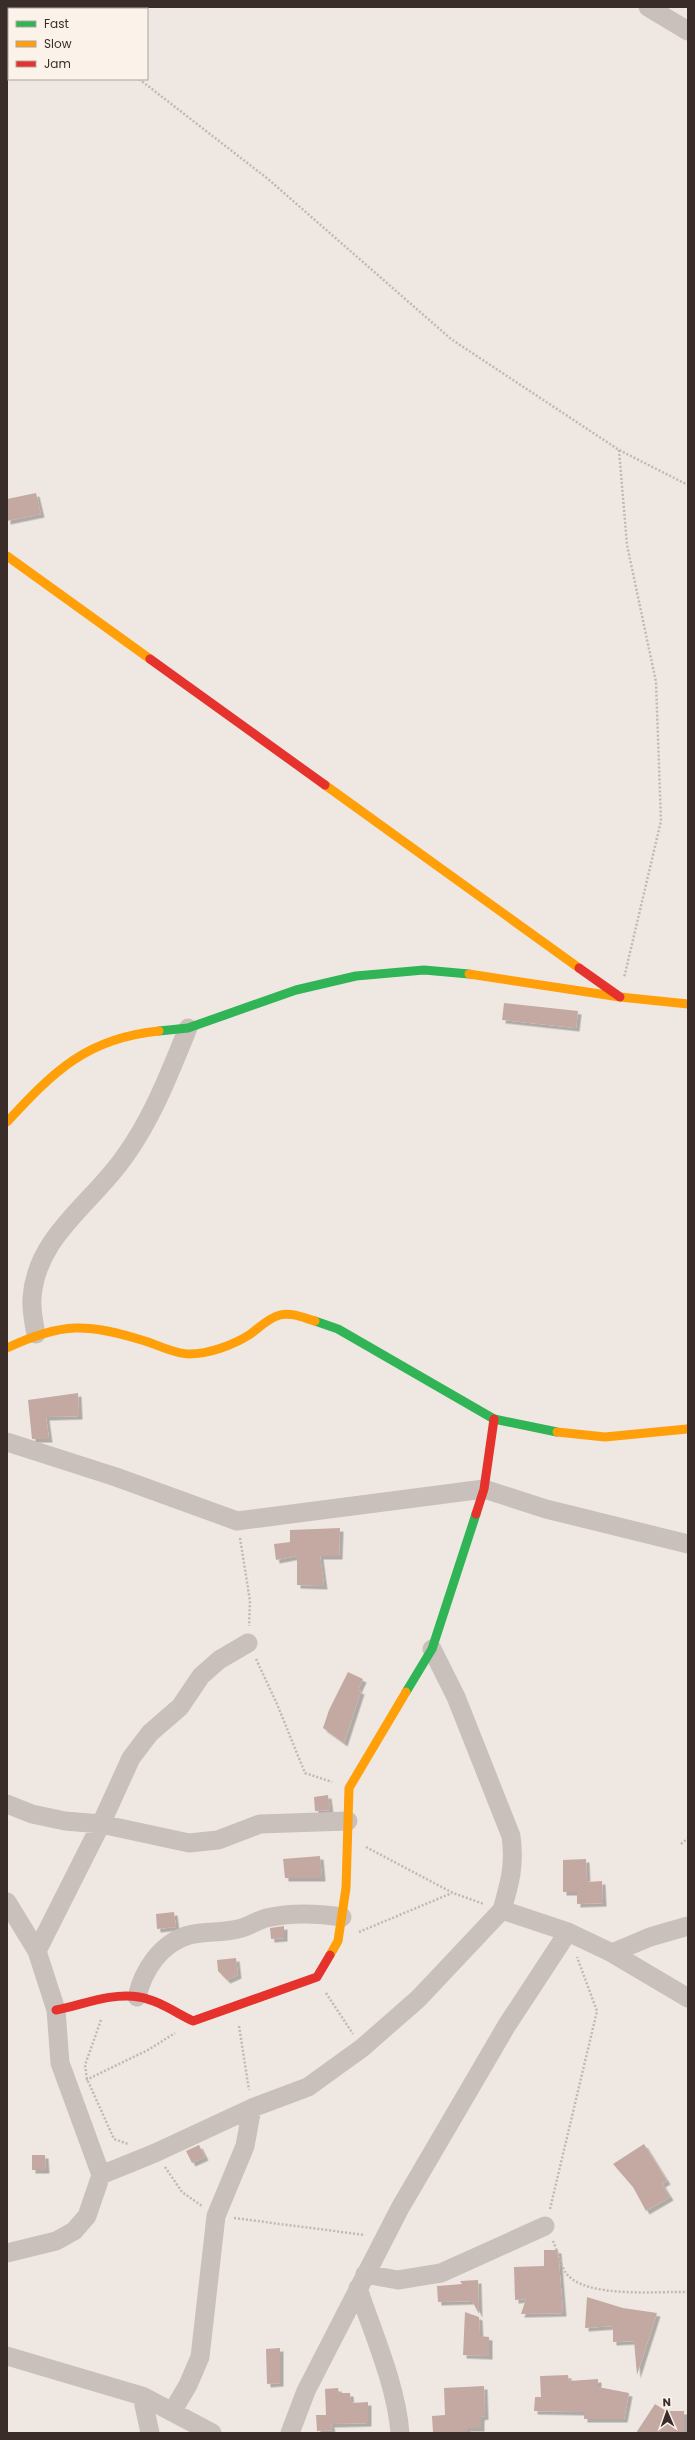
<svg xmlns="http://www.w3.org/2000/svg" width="695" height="2440" viewBox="0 0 695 2440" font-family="Poppins,sans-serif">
<defs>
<filter id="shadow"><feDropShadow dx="3.5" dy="3.5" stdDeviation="0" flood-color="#0004"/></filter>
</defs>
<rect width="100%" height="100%" fill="#efe8e2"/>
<path fill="#c4a9a3" filter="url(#shadow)" d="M36,493L41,514L7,521V499Z
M504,1003L578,1011L576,1028L502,1020Z
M78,1393L79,1416L46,1417L49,1439H32L28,1400Z
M340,1528L339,1556H320L324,1586L297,1585V1556L276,1560L274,1544L290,1542V1530Z
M348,1672L363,1679L358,1690L361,1691L344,1743L323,1728L329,1710Z
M328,1795L330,1810L315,1811L314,1797Z
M320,1856L322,1878H285L283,1859Z
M586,1859L587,1882L602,1881L603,1903L577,1904V1892H563V1860Z
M174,1912L176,1927L157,1929L156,1914Z
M284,1926V1938L271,1939L270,1928Z
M236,1958L238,1975L227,1980L218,1971L217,1960Z
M644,2144L667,2181L662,2184L670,2197L646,2211L633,2187L613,2164Z
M199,2145L205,2157L192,2163L186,2151Z
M32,2155H45L46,2170H32Z
M544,2250H558L563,2313L521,2314L526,2299L515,2300L514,2267L544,2266Z
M478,2280L479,2314L472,2301L438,2302L437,2286L462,2284L460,2281Z
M587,2297L623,2308L657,2313L637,2375L634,2341L613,2342V2326L585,2328Z
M465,2312L479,2317L480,2336L489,2337V2356L463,2355Z
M280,2348V2383L267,2384L266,2349Z
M568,2375L569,2381L598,2379V2387L629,2393L624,2419H584V2412L534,2411L535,2397H541L540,2376Z
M484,2386L485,2416L481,2417V2428H467V2433H433L432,2416L445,2415L444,2388Z
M338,2388L339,2393H350L351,2403L368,2402V2423L331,2424L332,2430L317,2431L316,2415H326L325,2389Z
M655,2404L666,2411H684V2433H636Z"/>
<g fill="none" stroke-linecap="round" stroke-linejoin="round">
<path stroke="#c1b8b4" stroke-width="2.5" stroke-dasharray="2 2" stroke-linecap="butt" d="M139,79L268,179L451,339L619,450L688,485
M619,450L627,545L656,682L661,821L624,978
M240,1538L250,1601L249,1626
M256,1659L277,1704L305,1773L332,1782
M681,1844L688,1838
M366,1847L453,1893L484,1904
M359,1932L452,1893
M326,1993L353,2034
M101,2020L85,2065L87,2079L114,2139L128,2144
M239,2026L249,2090
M86,2080L148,2050L175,2033
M165,2167L182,2192L202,2206
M550,2209L597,2011L577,1957
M234,2218L365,2235
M553,2241C557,2250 561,2266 566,2273C585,2299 658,2291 688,2292"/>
<path stroke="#c9c0bb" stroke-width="19" d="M648,7L688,31
M36,1334C34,1323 31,1310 32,1298C36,1236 93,1203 125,1156C153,1117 170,1072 188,1028
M7,1442L116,1477L237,1521L484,1489L546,1509L688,1544
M432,1649L456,1697L511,1836C515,1865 510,1882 502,1910
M7,1804L32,1814L65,1821L101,1824L189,1843L218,1840L260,1824L348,1821
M7,1902L37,1951L56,2010L60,2063L101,2175L87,2216L74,2231L56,2241L7,2253
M37,1951L101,1824L131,1758L150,1733L180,1707L201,1676L219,1660L248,1643
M612,1953L650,1937L688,1926
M137,1997C143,1970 161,1943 189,1935C205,1931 222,1933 238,1929C248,1927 256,1921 266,1918C292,1912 316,1913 342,1917
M101,2175L155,2153L252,2108L308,2087L362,2048L418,1999L502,1910L568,1932L612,1953L688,1998
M365,2274L398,2280L441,2273L545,2226
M358,2288C373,2334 396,2384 400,2433
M7,2356L142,2396L212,2433
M142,2396L150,2433
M172,2412L188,2385L200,2357L216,2216L245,2146L252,2108
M290,2433L306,2391L400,2208L507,2025L568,1932"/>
<path stroke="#30b455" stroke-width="9" d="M159,1031L188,1028L296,990L356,976L424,970L469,974
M315,1321L338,1329L494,1419L557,1432
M406,1692L432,1649L476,1514"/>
<path stroke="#ff9f0a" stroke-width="9" d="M7,556L150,659
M325,785L579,968
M469,974L620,997L688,1004
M7,1122C54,1071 87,1038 159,1031
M7,1348C62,1322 88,1323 145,1341C158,1345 175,1354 189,1354C209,1354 233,1345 249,1335C259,1328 268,1318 280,1315C292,1312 304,1318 315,1321
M557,1432L605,1437L687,1429
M330,1955L338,1941L346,1888L349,1788L406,1692"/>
<path stroke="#e5322d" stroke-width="9" d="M150,659L325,785
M579,968L620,997
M476,1514L484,1489L494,1419
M56,2010C82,2005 112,1992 139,1997C158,2000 176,2013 193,2021L317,1977L330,1955"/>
</g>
<rect width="695" height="2440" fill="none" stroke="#3a2c29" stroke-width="16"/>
<rect x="8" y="8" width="140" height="72" fill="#fbf2ea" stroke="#aea39d"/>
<rect x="16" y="21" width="20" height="6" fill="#30b455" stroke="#aea39d"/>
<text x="44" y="28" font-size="12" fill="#3a2c29">Fast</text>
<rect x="16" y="41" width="20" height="6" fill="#ff9f0a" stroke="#aea39d"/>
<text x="44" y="48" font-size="12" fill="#3a2c29">Slow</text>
<rect x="16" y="61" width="20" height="6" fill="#e5322d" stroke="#aea39d"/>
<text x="44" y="68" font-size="12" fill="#3a2c29">Jam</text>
<g transform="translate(667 2412) rotate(358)" stroke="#fbf2ea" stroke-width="3" paint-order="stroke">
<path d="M0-3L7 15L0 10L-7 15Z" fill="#3a2c29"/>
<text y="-6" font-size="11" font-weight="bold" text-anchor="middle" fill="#3a2c29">N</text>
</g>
</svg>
